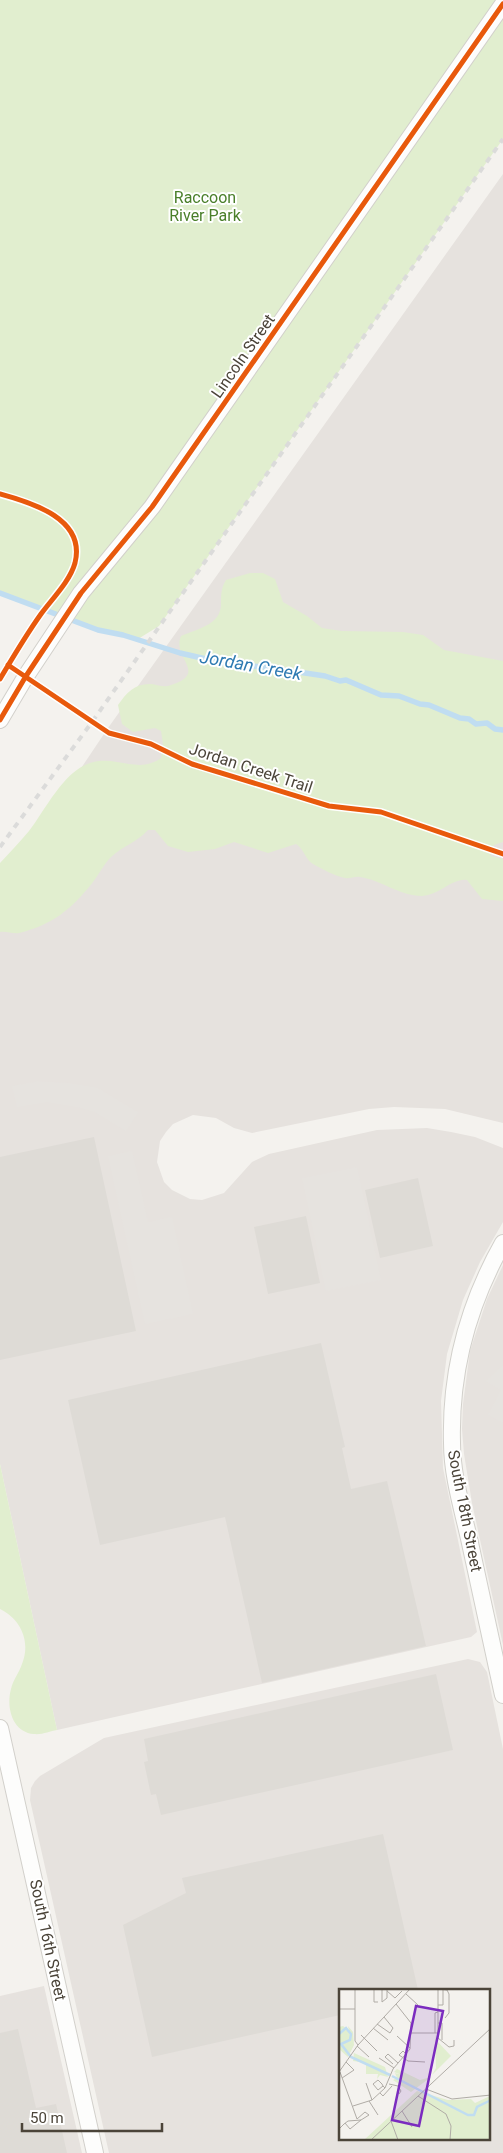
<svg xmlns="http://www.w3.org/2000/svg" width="503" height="2153" viewBox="0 0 503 2153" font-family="Roboto,sans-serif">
<rect width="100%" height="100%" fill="#f4f2ee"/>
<path fill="#e6e2de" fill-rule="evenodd" d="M503,174V1123L445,1109L394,1107L369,1109L252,1133L234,1128L216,1118L193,1115L173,1124L166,1132L160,1141L157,1162L164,1182L172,1190L190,1199L202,1200L224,1193L252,1162L269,1154L377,1130L427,1128L451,1132L475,1137L503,1148V1222L480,1262L463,1300L447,1354L441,1401L443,1468L477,1632L471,1637L57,1730L0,1464V889L108,728Z
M503,1265V1645L472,1503L464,1454L462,1429L463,1404L470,1351L487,1299Z
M468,1659L480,1662L487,1672L503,1749V2153H109L30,1800L31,1788L35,1781L40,1776L104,1738ZM340,1990H489V2139H340Z
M44,1986L82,2153H0V1996Z"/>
<path fill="#e1eecf" d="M0,0H503V139L159,626L138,639L98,630L0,593Z
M250,573H263L275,579L283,602L307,616L322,628L342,631L403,632L423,635L444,650L503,661V842L494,845L489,851L491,856L503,859V901L482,899L467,880C452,878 440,895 422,896C400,896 381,880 360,877C355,876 350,879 345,878C335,876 322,869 313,864C305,859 304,849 296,844L268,853L234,842L215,849L188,852L168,846L155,830H148C137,842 123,846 111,857C104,864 99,874 93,882C72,909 52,925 19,933C13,934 6,931 0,932V863C10,852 20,842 29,831C46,809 63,772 90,763C115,754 138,775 161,758L163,744L161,731L155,728L133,732L122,724L118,705C127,692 135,683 152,684C158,685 162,687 168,686C211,673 171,659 181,636C197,629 221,625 221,604C221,595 221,588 226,580Z
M0,1464L57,1730C50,1731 42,1735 34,1734C12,1732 6,1707 11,1689C13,1680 19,1673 22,1664C31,1642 21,1619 0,1609Z"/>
<path fill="#e6e3df" d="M39,1081L68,1083L98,1088L138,1112L126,1131L95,1112L77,1107L47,1102L17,1107L12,1086Z
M132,1151L148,1222L172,1217L193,1314L145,1324L108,1156Z
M357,1167L381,1280L326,1291L302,1178Z
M503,1365V1423L488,1415L501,1390L486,1381Z"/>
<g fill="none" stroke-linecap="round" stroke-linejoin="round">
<path stroke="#c0ddf1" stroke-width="5.5" d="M0,593L98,630L123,635L180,653L232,665L265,667L325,676L340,681L346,680L381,695L399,696L420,704L429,705L460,718L469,719L476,724L487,723L495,729L503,730"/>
</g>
<path fill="#dedbd6" d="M94,1137L136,1331L0,1360V1157Z
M418,1178L433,1246L380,1258L365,1190Z
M306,1216L320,1283L268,1294L254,1227Z
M321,1343L345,1447L342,1448L351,1489L387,1481L426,1646L262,1683L225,1517L100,1545L68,1400Z
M436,1674L453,1750L161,1815L156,1794L151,1795L144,1762L148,1761L144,1739Z
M383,1834L418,1990H340V2015L152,2057L123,1925L186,1893L182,1878Z
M18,2029L36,2108L56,2104L67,2153H0V2033Z"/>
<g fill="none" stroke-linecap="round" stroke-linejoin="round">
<g stroke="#d2d0cb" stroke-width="18">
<path id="minor" d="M0,720L26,676L81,593L152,507L503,4
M503,1243C468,1305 450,1371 452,1443C452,1476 463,1511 470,1543C481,1594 492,1645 503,1695
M0,1728L95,2153"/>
</g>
<use href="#minor" stroke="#fdfdfc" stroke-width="16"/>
<path stroke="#dbdbda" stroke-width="4" stroke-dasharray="6 6" stroke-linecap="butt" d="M0,847L92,722L503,139"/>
<g stroke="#fff" stroke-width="8">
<path id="cycleway" d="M0,494C33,503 86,519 75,563C70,581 52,599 41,614C26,635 13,657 0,679
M8,665L109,733L151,744L192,764L329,806L381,812L503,854
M0,720L26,676L81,593L152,507L503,4"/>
</g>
<use href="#cycleway" stroke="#e8590c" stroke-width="5"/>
</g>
<g text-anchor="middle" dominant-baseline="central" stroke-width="4" stroke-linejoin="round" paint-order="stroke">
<g font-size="16" fill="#4a7f2a" stroke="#fff">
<text x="205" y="197">Raccoon<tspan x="205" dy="18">River Park</tspan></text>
</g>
<g font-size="16" fill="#4b4439" stroke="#fff">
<text transform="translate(243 356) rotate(-55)">Lincoln Street</text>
<text transform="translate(251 768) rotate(18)">Jordan Creek Trail</text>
<text transform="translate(465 1511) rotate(79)">South 18th Street</text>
<text transform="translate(48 1940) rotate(78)">South 16th Street</text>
</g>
<g font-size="18" font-style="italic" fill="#2e7ab2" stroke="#fff">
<text transform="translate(251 665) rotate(10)">Jordan Creek</text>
</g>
</g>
<g transform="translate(339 1989)">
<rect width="151" height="151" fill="#f4f2ee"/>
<path d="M4,37L10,42L9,37L14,43L15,56L9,68L0,60V38ZM96,44L97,51L112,67L126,53L93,86L97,79ZM15,64L46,78L49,88L41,86L38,90L39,85H27V74L14,72ZM58,80L81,91L92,88L72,103L54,91L58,89L56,84L63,86L55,83ZM78,102L109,111L132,110L136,114L151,107V151H25Z" fill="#e1eecf"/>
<path fill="none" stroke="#c0ddf1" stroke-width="2.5" d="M0,45L7,39L12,45L11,51L2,55L12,68L51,86M53,87L129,126H135L138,118L152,111"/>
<path fill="none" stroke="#b0aca6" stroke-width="1" d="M16,0V52L19,56M35,0V13H39M43,0V13L48,9V0M99,0V49L110,58L115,57V51M99,0L108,1L110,5V24L106,29M48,2L56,9L63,2M67,5L79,16M99,16H104V0M0,20H16M99,34H103V51M38,35L51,44L54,39L45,28M34,39L49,51M72,44H99M96,44V24L99,23M22,46L38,62M58,47L71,59M18,57L30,68M67,65L64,62L60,66L69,72L86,73M40,69L55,79M54,75L46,68L49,65L59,74M0,83L19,56L71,0M1,83L18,130L26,123L30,126L22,131M3,89L15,81L7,73M27,94L33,111M50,95L59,97L62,102L60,105M44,97L39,101L34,95L39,91L43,95L44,97L46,99M87,100L113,110L152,106M41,104L44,107L53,97M79,107L107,125L112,137L111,151M30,112L39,126M14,117L33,111L46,99L54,80L71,60L72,34L57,15M63,122L73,138M52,132L59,151M0,140L5,135L9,132L22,131L11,140L6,134M32,151L152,39"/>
<path fill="#7b2cbf" fill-opacity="0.15" stroke="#7b2cbf" stroke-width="2.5" d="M77,17L104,22L80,137L53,131Z"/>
<rect width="151" height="151" fill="none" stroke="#4b4439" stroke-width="2.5"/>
</g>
<path d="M22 2123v8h140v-8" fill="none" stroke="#4b4439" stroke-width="2.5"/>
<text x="30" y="2123" font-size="15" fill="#4b4439" stroke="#ffffff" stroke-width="4" paint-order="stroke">50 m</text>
</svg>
